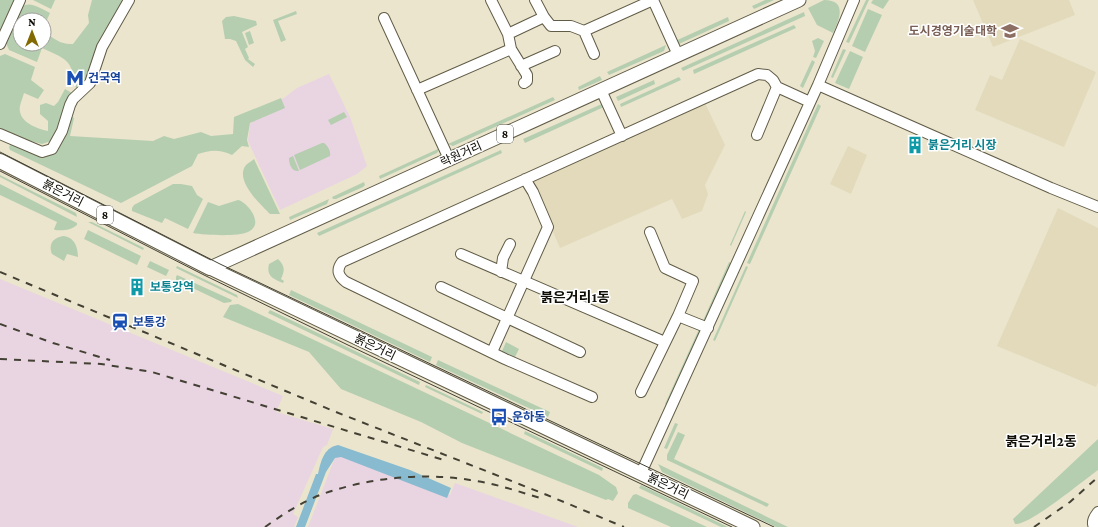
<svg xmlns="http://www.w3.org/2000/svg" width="1098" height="527" viewBox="0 0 1098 527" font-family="'Crimson Pro','Noto Sans KR',serif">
<rect width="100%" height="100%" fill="#ebe5cd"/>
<path fill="#e2dabb" d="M973,0H1069L1075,15L993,47Z
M1020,39L1096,72L1064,147L975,110L990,75L1002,80Z
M704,101L725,145L705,185L708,194L702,211L682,219L672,199L560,248L530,179Z
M848,146L867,155L851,194L830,184Z
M1058,208L1098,228V382L1096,387L997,346Z"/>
<path fill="#e9d4e2" d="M329,74L350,117L367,166L357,174L280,210L248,141L250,124L297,88Z
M0,279L283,396L276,412L333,429L327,445L323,447L293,514L298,517L294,527H0Z
M336,455L450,495L455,483L578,527H308Z"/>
<path fill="#b6ceb0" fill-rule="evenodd" d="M0,0H14L0,30Z
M33,0H55L51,9Z
M92,0H123L100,40L94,60L93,72L77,89C72,82 74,75 71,68C67,57 52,53 42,48L37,62L9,50L6,43L22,7C29,0 42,9 50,13L46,22L45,31C53,39 62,45 73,44L89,23L88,15ZM20,20H44V44H20Z
M765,0H774L754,9L752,6Z
M824,0C848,0 839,20 833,33L817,25L808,8Z
M866,0H869L849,43L846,42Z
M873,0H889L883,9L871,3Z
M868,9L882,15L865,52L852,46Z
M296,11L297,14L278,21L286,40L281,42L273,20Z
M804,12L805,16L683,71L681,68Z
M234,16L256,21L257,25L242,32L248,47L245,49L249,58L248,59L255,64L253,67L245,60L236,41L230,39H225L222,21L226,17Z
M728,17L729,21L679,44L673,42Z
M794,25L796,28L694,74L693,70Z
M250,31L254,43L249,45L245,33Z
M818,38L824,41L816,58L813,57L815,51L812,41Z
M666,45L664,51L609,75L607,72Z
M843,49L846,50L833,78L831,77Z
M850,51L863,57L849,89L835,83Z
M5,54L35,67L31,80L44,90L38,99L24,93C23,97 21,101 20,106C17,121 36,129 48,131V121L40,114V105L46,103L54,106L58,102L65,89L72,93L67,100L56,134L51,141L42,144L30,141L5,133L0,129V56Z
M812,60L815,62L803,88L800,86Z
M600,76L602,80L579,90L578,87Z
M679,77L681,80L621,107L620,104Z
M654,80L655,84L618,101L616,97Z
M553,97L555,100L453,146L448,144Z
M281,98L285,108L250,123L247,140L249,147L242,146L232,155C219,149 210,150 198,154L192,166L121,203L10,150L9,147L11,143L43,154L71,116L74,118L70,136L153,141L164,136L174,139L201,132L211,136L233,134L234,117Z
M604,103L606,106L525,143L523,139Z
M818,104L821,106L750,264L747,263Z
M344,112L347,117L331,125L328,120Z
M322,143H324C328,146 331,151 330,156L300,170L294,155Z
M440,148L437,153L380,179L379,176Z
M501,150L502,153L319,236L317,233Z
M293,156L299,171C292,172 289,165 289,158Z
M254,159L280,214H270C260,204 234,180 246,165C248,163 252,161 254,159Z
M0,175L76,213L77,217L0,177Z
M364,182L365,185L363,187L336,199H333L332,197Z
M0,184L77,223V225C71,230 63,231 55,230L54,229L57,222L0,195Z
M173,184H181L192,186L197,195L203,199L188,229L165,218L162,223L132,211V208L134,205Z
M329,199L327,204L290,220L289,217Z
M238,200C246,201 266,224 248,232C237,237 205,235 193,233L208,202L219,206Z
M745,211L746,212L731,246L730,245Z
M88,222H92L144,248L143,250Z
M88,230L141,256L137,265L84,239Z
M63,236C75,237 78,248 78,257L67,254L64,261L52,254C48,244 53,238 63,236Z
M278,259C285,266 285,270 281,279L284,281L283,283C273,279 266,276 269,264Z
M150,261L169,270L166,276L147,267Z
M729,262L731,263L704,324L702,323Z
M177,266L237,295L238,298L176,268Z
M746,266L748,267L715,341L713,340Z
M177,275L232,300L231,302L224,303L176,280V277Z
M291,290L432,357L430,362L289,295Z
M238,304L599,475L616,487L618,493L613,501L608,499L606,500L462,443L421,422L341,389L309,352L223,317L230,305Z
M270,310L420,382L419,385L268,313Z
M699,329L701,330L667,405L665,404Z
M506,342L519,349L515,357L502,351Z
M438,360L550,412L548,417L436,365Z
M426,385L483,412L482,414L425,387Z
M675,423L678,424L667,449L664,448Z
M525,431L603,468L602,471L524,434Z
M678,432L685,435L674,459L769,504L767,507L667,460V455Z
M1098,439V470C1084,480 1029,526 1015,524L1013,519Z
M658,464L788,527H776L662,472Z
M641,485L728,527H721L639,488Z
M636,494L707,527H671L628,508V503L633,495Z"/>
<path fill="#88bbd0" d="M338,445L410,470L451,488L447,498L341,457L335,458L326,472L305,527H296L316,474H318C321,462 323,448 338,445Z"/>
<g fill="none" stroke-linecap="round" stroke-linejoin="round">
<g stroke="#615c47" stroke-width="12">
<path id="minor" d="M491,0L508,34L511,49L527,75V81L524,83
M535,0L544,17L551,26H571L584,31L594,54
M653,0L678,55
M384,18L449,159
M584,31L653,0
M508,34L544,17
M0,44L20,0
M521,66L555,51
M818,85L1051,188L1098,207
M417,90L511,49
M601,90L622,136
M0,134L42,152L52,149L62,131L70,105L73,99L90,83L102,47L129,0
M757,135L777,87
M650,232L665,268L693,281L678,316
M461,254L665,342
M501,272L503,258L510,244
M441,287L580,352
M492,352L548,227L533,192L525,179
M641,392L678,316L708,328
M592,397L505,359L346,282C338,276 336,270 342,262L758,74L767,75L773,80L777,87L810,102
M641,473L818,85L854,0
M1094,527C1091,521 1095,516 1098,512"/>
</g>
<g stroke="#615c47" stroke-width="15">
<path id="major" d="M210,268L799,0
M210,268L753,527"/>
</g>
<g stroke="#615c47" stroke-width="16">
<path id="highway" d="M0,161L210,268"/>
</g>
<use href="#minor" stroke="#fff" stroke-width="10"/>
<use href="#major" stroke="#fff" stroke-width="13"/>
<use href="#highway" stroke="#fff" stroke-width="14"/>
<path stroke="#434034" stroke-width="1" d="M0,152L220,264L774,527
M0,171L206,276L350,346L732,527"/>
<path stroke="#434034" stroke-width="2" stroke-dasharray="7 7" stroke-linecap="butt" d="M0,272L336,412L547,495L624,527
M0,324L53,343L110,360
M0,359L101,364L152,372L444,460
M265,527C282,515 300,503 320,495C366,478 422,472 470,480C494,483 517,491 540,498
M1034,527L1070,502L1098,477"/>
</g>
<defs>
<g id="school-bare" transform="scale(1.38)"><path d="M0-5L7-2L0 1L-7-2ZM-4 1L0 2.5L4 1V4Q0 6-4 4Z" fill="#8d6e63" stroke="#fff" stroke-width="2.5" paint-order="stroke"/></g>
<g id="metro-bare" transform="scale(1.38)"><path d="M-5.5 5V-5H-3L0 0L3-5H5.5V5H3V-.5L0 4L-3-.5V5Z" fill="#1a4fb4" stroke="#fff" stroke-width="2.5" paint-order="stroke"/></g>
<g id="building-bare" transform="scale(1.38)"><path d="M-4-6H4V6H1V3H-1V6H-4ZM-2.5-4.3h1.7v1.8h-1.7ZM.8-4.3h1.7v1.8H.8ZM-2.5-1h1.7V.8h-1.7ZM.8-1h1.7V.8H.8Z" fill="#0f9aa8" stroke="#fff" stroke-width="2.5" paint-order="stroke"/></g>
<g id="station-bare" transform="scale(1.38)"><path d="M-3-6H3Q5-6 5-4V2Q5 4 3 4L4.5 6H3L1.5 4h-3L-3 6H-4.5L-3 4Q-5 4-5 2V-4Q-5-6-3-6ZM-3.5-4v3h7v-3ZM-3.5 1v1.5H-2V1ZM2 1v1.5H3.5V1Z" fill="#1a4fb4" stroke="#fff" stroke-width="2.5" paint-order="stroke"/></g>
<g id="bus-bare" transform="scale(1.38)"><path d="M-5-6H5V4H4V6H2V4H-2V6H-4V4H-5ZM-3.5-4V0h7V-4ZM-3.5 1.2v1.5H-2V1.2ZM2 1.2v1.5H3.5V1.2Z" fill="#1a4fb4" stroke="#fff" stroke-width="2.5" paint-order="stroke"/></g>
</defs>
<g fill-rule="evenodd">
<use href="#school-bare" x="1010" y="31"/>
<use href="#metro-bare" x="75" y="78"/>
<use href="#building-bare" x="915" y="145"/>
<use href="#building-bare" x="137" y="287"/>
<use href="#station-bare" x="120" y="322"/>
<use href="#bus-bare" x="499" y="417"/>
</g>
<g text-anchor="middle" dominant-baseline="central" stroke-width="3" stroke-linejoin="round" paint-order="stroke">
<g fill="#fff" stroke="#575650" stroke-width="1">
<rect x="497" y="125" width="16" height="18" rx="3"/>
<rect x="97" y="206" width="16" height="18" rx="3"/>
</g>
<g font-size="11" font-weight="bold" fill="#0f0d05">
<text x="505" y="134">8</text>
<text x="105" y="215">8</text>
</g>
<g font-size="12" font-weight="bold" fill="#785e54" stroke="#fff" text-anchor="end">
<text x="997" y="31">도시경영기술대학</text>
</g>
<g font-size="12" font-weight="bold" fill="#164399" stroke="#fff" text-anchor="start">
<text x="88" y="78">건국역</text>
<text x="133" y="322">보통강</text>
<text x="512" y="417">운하동</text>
</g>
<g font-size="12" font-weight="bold" fill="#0d838f" stroke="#fff" text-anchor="start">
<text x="928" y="145">붉은거리 시장</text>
<text x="150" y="287">보통강역</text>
</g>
<g font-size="12" fill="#0f0d05" stroke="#fff">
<text transform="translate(461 154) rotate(-24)">락원거리</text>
<text transform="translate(63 193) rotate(27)">붉은거리</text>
<text transform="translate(375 347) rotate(26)">붉은거리</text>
<text transform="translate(668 486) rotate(26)">붉은거리</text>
</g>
<g font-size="14" font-weight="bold" fill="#0f0d05" stroke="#fff">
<text x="575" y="297">붉은거리1동</text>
<text x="1041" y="441">붉은거리2동</text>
</g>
</g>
<g transform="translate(32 32)"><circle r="19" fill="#ffffff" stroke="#9f9e9b"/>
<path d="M0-3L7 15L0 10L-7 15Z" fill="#836902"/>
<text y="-6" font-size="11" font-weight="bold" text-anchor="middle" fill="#0f0d05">N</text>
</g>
</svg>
